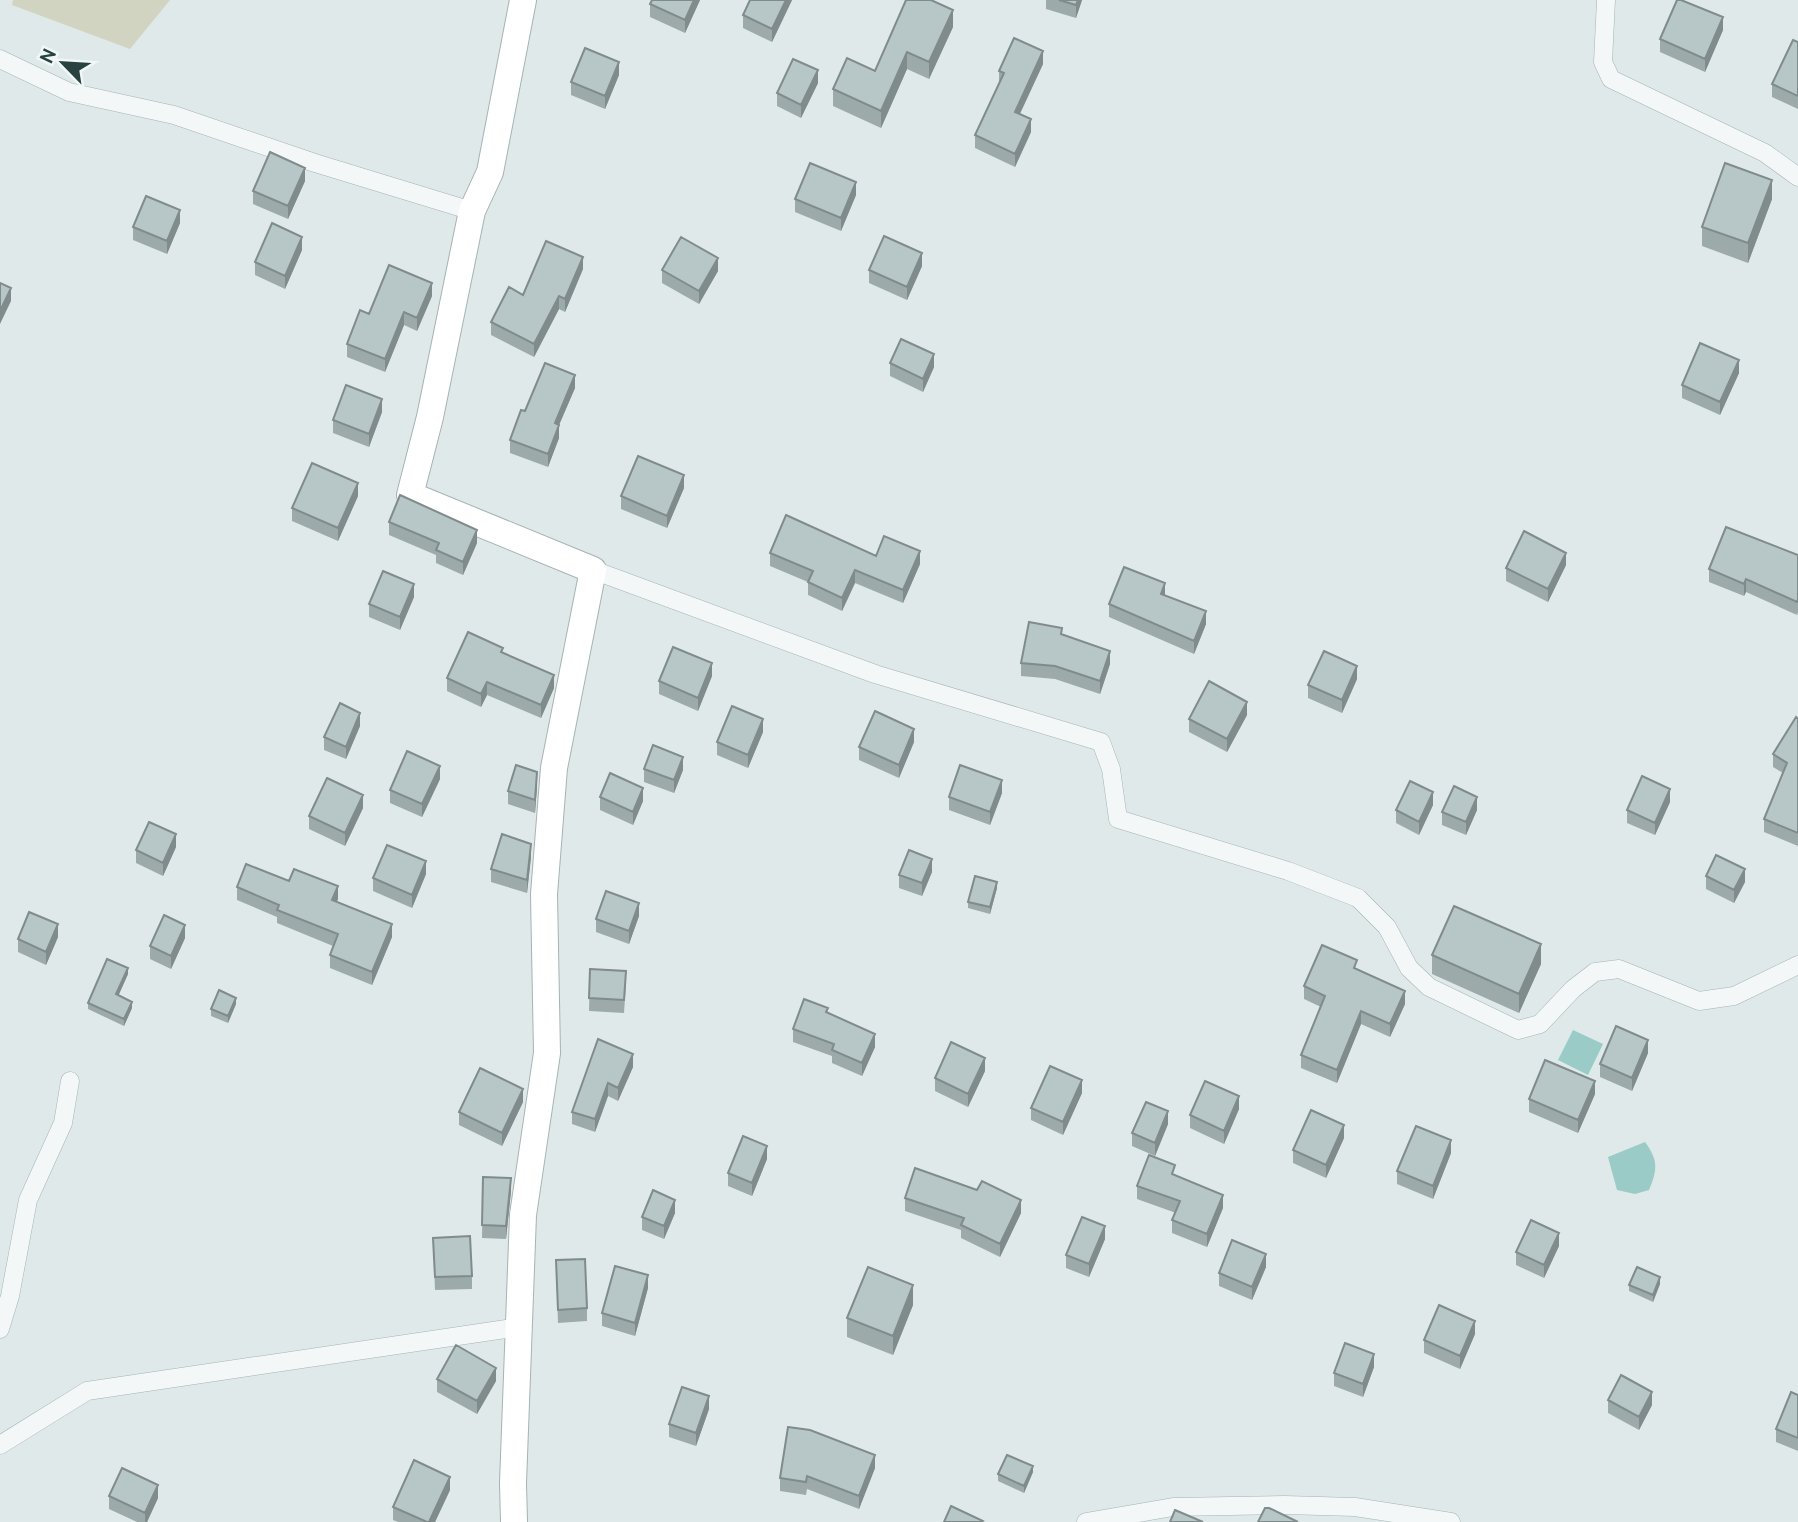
<svg xmlns="http://www.w3.org/2000/svg" width="1798" height="1522" viewBox="0 0 1798 1522" font-family="Cabin,sans-serif">
<rect width="100%" height="100%" fill="#e0e9e9"/>
<path fill="#d1d4c1" d="M13,0H170L130,49L12,5Z"/>
<path fill="#9acbc6" d="M1573,1030L1603,1044L1588,1075L1558,1060Z
M1645,1142C1658,1160 1658,1169 1649,1190L1635,1194L1617,1190L1608,1157Z"/>
<g fill="none" stroke-linecap="round" stroke-linejoin="round">
<g stroke="#a5b3b3" stroke-width="19">
<path id="street" d="M1606,0L1603,62L1611,79L1765,153L1798,177
M0,59L69,92L174,115L315,163L472,211
M593,570L875,674L1101,742L1111,769L1118,819L1288,871L1358,898L1387,927L1409,968L1429,987L1518,1030L1540,1024L1573,989L1595,972L1619,969L1699,1001L1734,996L1798,965
M0,1329L10,1296L28,1200L63,1123L70,1081
M0,1445L87,1391L519,1327
M1086,1522L1173,1507L1285,1505L1355,1507L1451,1522"/>
</g>
<g stroke="#a5b3b3" stroke-width="28">
<path id="secondary" d="M514,1522L513,1483L523,1215L547,1053L544,894L554,768L593,570L410,495L430,417L472,211L490,172L523,0"/>
</g>
<use href="#street" stroke="#f3f7f8" stroke-width="18"/>
<use href="#secondary" stroke="#fff" stroke-width="26"/>
</g>
<path fill="#9daaaa" d="M700,0L685,33L650,17V4Z
M792,0L772,42L743,28V15Z
M1046,0H1082L1076,18L1046,9Z
M953,27L929,79L907,69L881,128L833,106V89L875,71Z
M1723,30L1705,72L1660,52V39Z
M1798,42V109L1772,97V84Z
M1043,64L1020,114L1031,132L1015,167L975,148V135L999,84V71Z
M619,75L605,109L571,95V82Z
M818,83L801,118L777,106V93Z
M305,181L288,219L253,204V191Z
M856,195L841,231L795,212V199Z
M1772,199L1748,263L1702,246V227Z
M180,223L167,254L133,240V227Z
M302,250L285,289L255,275V262Z
M922,266L907,300L869,283V270Z
M583,269L565,312L559,309L534,357L491,335V322L523,295Z
M662,270L718,271L699,304L662,283Z
M432,296L417,331L404,325L385,372L347,357V344Z
M890,363L934,367L923,392L890,376Z
M1739,373L1720,415L1682,398V385Z
M575,388L559,425V438L548,467L510,453V440L525,411Z
M382,412L369,447L333,433V420Z
M684,488L667,528L621,509V496Z
M358,496L338,541L292,521V508Z
M389,522L477,543L463,575L436,563V555L389,535Z
M770,553L876,556L920,564L903,603L855,583L842,611L808,595V582L770,566Z
M1798,555V612L1797,615L1746,592L1744,596L1709,582V569Z
M1566,565L1548,602L1506,581V568Z
M1165,596L1206,624L1194,654L1109,617V604Z
M414,597L400,630L369,617V604Z
M503,652L554,688L541,718L487,695L481,707L447,691V678Z
M1021,663L1110,664L1100,694L1055,679L1021,676Z
M712,676L698,711L659,694V681Z
M1357,679L1342,713L1308,698V685Z
M1247,715L1227,752L1189,732V719Z
M1798,719V846L1764,832V819L1783,773L1773,767V754Z
M360,726L346,759L324,750V737Z
M763,732L748,768L717,755V742Z
M914,742L899,778L859,760V747Z
M644,769L683,770L674,793L644,782Z
M440,779L422,817L390,803V790Z
M537,785L535,813L508,804V791Z
M1002,793L990,825L949,810V797Z
M600,797L643,801L633,825L600,810Z
M1670,802L1655,835L1627,823V810Z
M1433,805L1419,835L1396,823V810Z
M363,808L345,846L309,829V816Z
M1477,810L1466,835L1442,825V812Z
M176,847L163,876L136,863V850Z
M531,857L527,893L491,882V869Z
M932,872L922,896L899,888V875Z
M426,874L412,908L373,891V878Z
M1706,876L1745,882L1734,903L1706,889Z
M289,881L338,899L336,902L392,937L372,985L330,968V955L333,946L277,923V917L237,900V887Z
M997,888L990,914L968,908V902Z
M639,916L629,944L596,932V919Z
M58,937L46,965L18,952V939Z
M185,938L171,969L150,959V946Z
M1432,955L1541,964L1519,1013L1432,974Z
M590,969L626,984L624,1013L589,1011Z
M1357,970L1405,1004L1390,1037L1361,1024L1337,1083L1301,1068V1055L1321,1007L1304,999V986Z
M128,974L118,996L132,1008L124,1026L88,1009V1003Z
M236,1004L228,1023L211,1016V1009Z
M828,1013L875,1047L862,1076L832,1063V1056L793,1042V1029Z
M598,1039L633,1067L618,1101L608,1096L595,1132L572,1124V1112Z
M1648,1053L1632,1091L1600,1077V1064Z
M985,1071L968,1107L935,1091V1078Z
M1082,1093L1063,1135L1031,1120V1108Z
M1595,1094L1578,1133L1529,1112V1099Z
M523,1102L502,1146L459,1125V1112Z
M1239,1109L1224,1144L1190,1128V1115Z
M1168,1124L1155,1156L1132,1146V1133Z
M1344,1138L1326,1178L1293,1163V1150Z
M1451,1153L1433,1199L1397,1184V1171Z
M767,1159L752,1196L728,1186V1173Z
M1175,1175L1223,1208L1207,1247L1172,1233V1220L1176,1213L1137,1199V1186Z
M483,1177L511,1191L506,1239L482,1238Z
M905,1198L1021,1213L1000,1257L961,1238V1230L905,1211Z
M675,1213L664,1239L642,1230V1217Z
M433,1238L472,1276V1289L435,1290Z
M1105,1239L1089,1277L1066,1268V1255Z
M1559,1246L1544,1278L1516,1265V1252Z
M556,1260L587,1308V1321L558,1323Z
M1266,1267L1252,1300L1219,1286V1273Z
M1660,1284L1653,1302L1629,1291V1285Z
M648,1288L635,1336L602,1326V1313Z
M913,1305L893,1355L847,1337V1318Z
M1475,1334L1460,1369L1424,1353V1340Z
M1374,1367L1363,1397L1334,1386V1373Z
M437,1379L496,1381L477,1414L437,1392Z
M1798,1395V1451L1776,1442V1429Z
M1608,1400L1652,1405L1639,1430L1608,1413Z
M709,1409L696,1446L669,1437V1424Z
M875,1468L859,1509L807,1489L806,1495L780,1491V1478Z
M1033,1472L1024,1493L998,1481V1474Z
M450,1490L435,1522H398L393,1520V1507Z
M109,1496L158,1498L147,1522H137L109,1509Z"/>
<path fill="#808b8b" d="M694,0H700L685,33V20Z
M786,0H792L772,42V29Z
M1078,0H1082L1076,18V5Z
M953,10V27L929,79V62Z
M1723,17V30L1705,72V59Z
M1043,51V64L1015,124V112Z
M907,52V69L881,128V111Z
M619,62V75L605,109V96Z
M818,70V83L801,118V105Z
M1031,119V132L1015,167V154Z
M305,168V181L288,219V206Z
M1772,180V199L1748,263V243Z
M856,182V195L841,231V218Z
M180,210V223L167,254V241Z
M302,237V250L285,289V276Z
M922,253V266L907,300V287Z
M583,257V269L565,312V299Z
M718,258V271L699,304V291Z
M432,283V296L417,331V318Z
M11,288V301L0,324V311Z
M559,296V309L534,357V344Z
M404,312V325L385,372V359Z
M934,354V367L923,392V379Z
M1739,360V373L1720,415V402Z
M575,375V388L559,425V438L548,467V454L555,423Z
M382,399V412L369,447V434Z
M684,475V488L667,528V516Z
M358,483V496L338,541V528Z
M477,530V543L463,575V562Z
M920,551V564L903,603V590Z
M1566,553V565L1548,602V589Z
M855,570V583L842,611V598Z
M1746,579V592L1744,596V584Z
M1165,583V596L1161,594Z
M414,584V597L400,630V617Z
M1206,611V624L1194,654V641Z
M1110,651V664L1100,694V681Z
M712,663V676L698,711V698Z
M1357,666V679L1342,713V700Z
M554,675V688L541,718V705Z
M487,682V695L481,707V694Z
M1247,702V715L1227,752V739Z
M360,713V726L346,759V747Z
M763,719V732L748,768V755Z
M914,729V742L899,778V765Z
M683,757V770L674,793V780Z
M440,766V779L422,817V804Z
M537,772V785L535,813V800Z
M1002,780V793L990,825V812Z
M643,788V801L633,825V812Z
M1670,789V802L1655,835V823Z
M1433,792V805L1419,835V822Z
M363,795V808L345,846V833Z
M1477,797V810L1466,835V822Z
M176,834V847L163,876V863Z
M531,844V857L527,893V880Z
M932,859V872L922,896V883Z
M426,861V874L412,908V895Z
M1745,869V882L1734,903V890Z
M997,882V888L990,914V907Z
M338,886V899L332,913V900Z
M639,903V916L629,944V931Z
M58,924V937L46,965V952Z
M392,924V937L372,985V972Z
M185,925V938L171,969V956Z
M1541,944V964L1519,1013V994Z
M128,968V974L116,1001V994Z
M1405,991V1004L1390,1037V1024Z
M236,998V1004L228,1023V1016Z
M132,1002V1008L124,1026V1019Z
M1361,1011V1024L1337,1083V1070Z
M875,1034V1047L862,1076V1063Z
M1648,1040V1053L1632,1091V1078Z
M633,1054V1067L618,1101V1088Z
M985,1058V1071L968,1107V1094Z
M1082,1080V1093L1063,1135V1122Z
M1595,1081V1094L1578,1133V1120Z
M608,1083V1096L595,1132V1119Z
M523,1089V1102L502,1146V1133Z
M1239,1096V1109L1224,1144V1131Z
M1168,1111V1124L1155,1156V1143Z
M1344,1125V1138L1326,1178V1165Z
M1451,1140V1153L1433,1199V1186Z
M767,1146V1159L752,1196V1183Z
M511,1178V1191L506,1239V1226Z
M1223,1195V1208L1207,1247V1234Z
M675,1200V1213L664,1239V1226Z
M1021,1200V1213L1000,1257V1244Z
M1105,1226V1239L1089,1277V1264Z
M1559,1233V1246L1544,1278V1265Z
M1266,1254V1267L1252,1300V1287Z
M648,1275V1288L635,1336V1323Z
M1660,1277V1284L1653,1302V1295Z
M913,1285V1305L893,1355V1336Z
M1475,1321V1334L1460,1369V1356Z
M1374,1354V1367L1363,1397V1384Z
M496,1368V1381L477,1414V1401Z
M1652,1392V1405L1639,1430V1417Z
M709,1396V1409L696,1446V1433Z
M875,1455V1468L859,1509V1496Z
M1033,1466V1472L1024,1493V1486Z
M450,1477V1490L435,1522H429Z
M158,1485V1498L147,1522H145V1513Z"/>
<path fill="#b7c6c6" stroke="#808b8b" stroke-width="2" d="M652,0H694L685,20L650,4Z
M750,0H786L772,29L743,15Z
M906,0H931L953,10L929,62L907,52L881,111L833,89L847,58L875,71Z
M1059,0H1078L1076,5Z
M1677,0H1681L1723,17L1705,59L1660,39Z
M1014,38L1043,51L1015,112L1031,119L1015,154L975,135L1004,73L999,71Z
M1793,40L1798,42V96L1772,84Z
M585,48L619,62L605,96L571,82Z
M793,59L818,70L801,105L777,93Z
M270,152L305,168L288,206L253,191Z
M810,163L856,182L841,218L795,199Z
M1725,163L1772,180L1748,243L1702,227Z
M146,196L180,210L167,241L133,227Z
M272,223L302,237L285,276L255,262Z
M884,236L922,253L907,287L869,270Z
M681,237L718,258L699,291L662,270Z
M546,241L583,257L565,299L559,296L534,344L491,322L509,287L523,295Z
M389,265L432,283L417,318L404,312L385,359L347,344L360,310L369,314Z
M0,283L11,288L0,311Z
M901,339L934,354L923,379L890,363Z
M1700,343L1739,360L1720,402L1682,385Z
M545,363L575,375L555,423L559,425L548,454L510,440L521,410L525,411Z
M346,385L382,399L369,434L333,420Z
M638,456L684,475L667,516L621,496Z
M312,463L358,483L338,528L292,508Z
M400,495L477,530L463,562L436,550L439,543L389,522Z
M786,515L876,556L884,536L920,551L903,590L855,570L842,598L808,582L813,571L770,553Z
M1726,527L1798,555V599L1797,602L1746,579L1744,584L1709,569Z
M1524,531L1566,553L1548,589L1506,568Z
M1124,567L1165,583L1161,594L1206,611L1194,641L1109,604Z
M383,571L414,584L400,617L369,604Z
M1029,622L1062,628L1061,634L1110,651L1100,681L1055,666L1021,663Z
M468,632L503,648L501,652L554,675L541,705L487,682L481,694L447,678Z
M673,647L712,663L698,698L659,681Z
M1324,651L1357,666L1342,700L1308,685Z
M1209,681L1247,702L1227,739L1189,719Z
M340,703L360,713L346,747L324,737Z
M732,706L763,719L748,755L717,742Z
M875,711L914,729L899,765L859,747Z
M1796,717L1798,719V833L1764,819L1787,763L1773,754Z
M653,745L683,757L674,780L644,769Z
M407,751L440,766L422,804L390,790Z
M516,765L537,772L535,800L508,791Z
M960,765L1002,780L990,812L949,797Z
M610,773L643,788L633,812L600,797Z
M1642,776L1670,789L1655,823L1627,810Z
M327,778L363,795L345,833L309,816Z
M1410,781L1433,792L1419,822L1396,810Z
M1454,786L1477,797L1466,822L1442,812Z
M149,822L176,834L163,863L136,850Z
M502,834L531,844L527,880L491,869Z
M387,845L426,861L412,895L373,878Z
M909,850L932,859L922,883L899,875Z
M1716,855L1745,869L1734,890L1706,876Z
M246,864L289,881L294,869L338,886L332,900L392,924L372,972L330,955L338,934L277,910L279,905L237,887Z
M975,876L997,882L990,907L968,902Z
M606,891L639,903L629,931L596,919Z
M1454,906L1541,944L1519,994L1432,955Z
M29,912L58,924L46,952L18,939Z
M164,915L185,925L171,956L150,946Z
M1322,945L1357,960L1354,968L1405,991L1390,1024L1361,1011L1337,1070L1301,1055L1325,996L1304,986Z
M107,959L128,968L116,994L132,1002L124,1019L88,1003Z
M590,969L626,971L624,1000L589,998Z
M219,990L236,998L228,1016L211,1009Z
M804,999L828,1008L826,1012L875,1034L862,1063L832,1050L834,1044L793,1029Z
M1616,1026L1648,1040L1632,1078L1600,1064Z
M598,1039L633,1054L618,1088L608,1083L595,1119L572,1112Z
M951,1042L985,1058L968,1094L935,1078Z
M1545,1060L1595,1081L1578,1120L1529,1099Z
M1050,1066L1082,1080L1063,1122L1031,1108Z
M480,1068L523,1089L502,1133L459,1112Z
M1205,1081L1239,1096L1224,1131L1190,1115Z
M1146,1102L1168,1111L1155,1143L1132,1133Z
M1311,1110L1344,1125L1326,1165L1293,1150Z
M1416,1126L1451,1140L1433,1186L1397,1171Z
M743,1136L767,1146L752,1183L728,1173Z
M1149,1155L1175,1165L1172,1174L1223,1195L1207,1234L1172,1220L1180,1201L1137,1186Z
M915,1168L977,1190L982,1181L1021,1200L1000,1244L961,1225L964,1218L905,1198Z
M483,1177L511,1178L506,1226L482,1225Z
M653,1190L675,1200L664,1226L642,1217Z
M1082,1217L1105,1226L1089,1264L1066,1255Z
M1531,1220L1559,1233L1544,1265L1516,1252Z
M470,1236L472,1276L435,1277L433,1238Z
M1232,1240L1266,1254L1252,1287L1219,1273Z
M585,1259L587,1308L558,1310L556,1260Z
M615,1266L648,1275L635,1323L602,1313Z
M868,1267L913,1285L893,1336L847,1318Z
M1637,1267L1660,1277L1653,1295L1629,1285Z
M1439,1305L1475,1321L1460,1356L1424,1340Z
M1345,1343L1374,1354L1363,1384L1334,1373Z
M456,1345L496,1368L477,1401L437,1379Z
M1621,1375L1652,1392L1639,1417L1608,1400Z
M682,1387L709,1396L696,1433L669,1424Z
M1791,1392L1798,1395V1438L1776,1429Z
M788,1427L810,1430L875,1455L859,1496L807,1476L806,1482L780,1478Z
M1007,1455L1033,1466L1024,1486L998,1474Z
M414,1460L450,1477L429,1522H427L393,1507Z
M122,1468L158,1485L145,1513L109,1496Z
M951,1506L983,1521L982,1522H944Z
M1265,1508H1269L1298,1522H1258Z
M1175,1510L1203,1522H1170Z"/>
<g transform="translate(63 63) rotate(295)" stroke="#f0f7f7" stroke-width="5" paint-order="stroke">
<path d="M0-5L12 26L0 18L-12 26Z" fill="#284141"/>
<text y="-10" font-size="19" font-weight="bold" text-anchor="middle" fill="#284141">N</text>
</g>
</svg>
